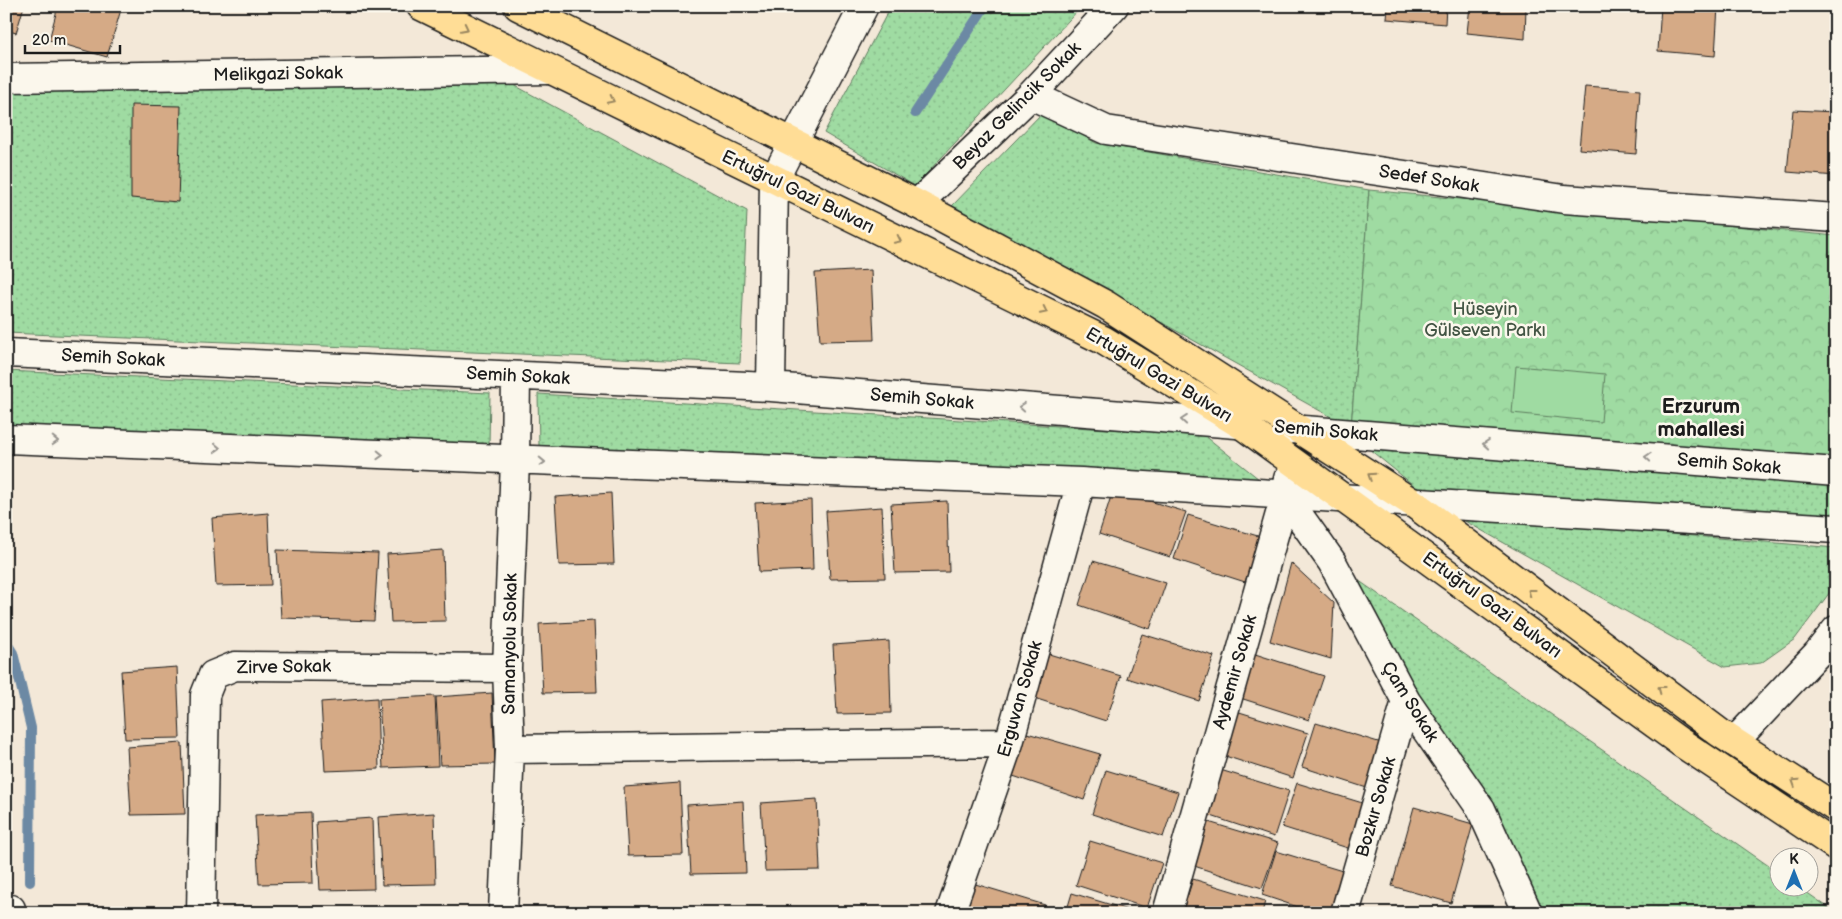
<svg xmlns="http://www.w3.org/2000/svg" width="1842" height="919" viewBox="0 0 1842 919" font-family="'Balsamiq Sans',sans-serif">
<defs>
<pattern id="grass-dots" width="8" height="8" patternUnits="userSpaceOnUse" patternTransform="scale(1.25)"><rect width="8" height="8" fill="#9fdba2"/><path d="M2 2h.1M6 6h.1" fill="none" stroke="#88bb8b" stroke-width="1.8" stroke-linecap="round"/></pattern>
<pattern id="forest-crowns" width="20" height="18" patternUnits="userSpaceOnUse" patternTransform="scale(1.25)"><rect width="20" height="18" fill="#9fdba2"/><path d="M2 6a3 3 0 1 1 6 0M12 15a3 3 0 1 1 6 0" fill="none" stroke="#88bb8b"/></pattern>
</defs>
<rect width="100%" height="100%" fill="#f3e8d8"/>
<filter id="ink" filterUnits="userSpaceOnUse"><feTurbulence type="fractalNoise" baseFrequency=".02" numOctaves="2"/><feDisplacementMap in="SourceGraphic" scale="10" xChannelSelector="R" yChannelSelector="G"/><feConvolveMatrix kernelMatrix="1 2 1 2 8 2 1 2 1" color-interpolation-filters="sRGB"/></filter>
<g filter="url(#ink)">
<path fill="url(#grass-dots)" stroke="#5e7c5f" d="M891,6H1082L915,186L824,133Z
M514,85L747,211L740,363L6,333V91Z
M1043,112L1096,143L1369,190L1351,428L952,206Z
M6,371L490,393L489,445L6,427Z
M538,394L1204,435L1264,483L539,446Z
M1369,449L1836,479V523L1428,497Z
M1456,516L1836,548V584L1795,639L1761,663L1725,667Z
M1332,562L1779,873L1780,886L1799,887L1836,913H1528Z"/>
<path fill="url(#forest-crowns)" stroke="#5e7c5f" d="M1369,190L1836,236V458L1804,461L1351,428Z"/>
<path fill="#9fdba2" stroke="#5e7c5f" d="M1516,366L1605,374L1601,422L1512,413Z"/>
<g fill="none" stroke-linecap="round" stroke-linejoin="round">
<path stroke="#6c89a4" stroke-width="10" d="M915,113L985,6
M6,642L13,653L31,728L30,882"/>
</g>
<path fill="#d5aa86" stroke="#1c1c1c" d="M6,6H24L16,33L6,30Z
M58,6H122L107,57L49,40Z
M1388,6H1446L1445,24L1387,19Z
M1470,6H1526L1525,39L1467,33Z
M1661,6H1718L1715,56L1658,51Z
M1585,86L1640,90L1636,154L1579,149Z
M131,105L181,106L178,202L131,198Z
M1793,110L1836,112V176L1787,172Z
M871,270L874,340L820,341L815,273Z
M1113,490L1186,512L1170,557L1099,534Z
M611,493L614,564L559,565L555,497Z
M811,500L813,570L759,572L755,503Z
M947,501L949,572L895,573L891,504Z
M882,507L885,578L830,579L826,511Z
M268,513L271,585L216,586L212,518Z
M1188,515L1261,537L1245,582L1174,559Z
M277,550L378,553L374,621L281,618Z
M443,550L445,621L391,622L387,554Z
M1093,561L1166,583L1150,629L1079,605Z
M1291,563L1334,603L1331,659L1270,641Z
M594,621L597,692L543,693L539,624Z
M1142,634L1214,656L1199,701L1127,678Z
M889,641L891,713L837,714L833,645Z
M1252,653L1324,676L1309,720L1237,697Z
M1049,654L1121,676L1106,721L1034,698Z
M177,667L180,738L125,739L121,671Z
M492,693L495,764L440,765L436,697Z
M435,696L438,766L383,768L379,699Z
M377,698L379,769L325,771L321,702Z
M1236,711L1308,733L1293,778L1222,755Z
M1316,723L1388,745L1373,790L1302,767Z
M1027,733L1100,754L1084,800L1013,776Z
M182,743L185,814L131,815L127,747Z
M1217,769L1289,791L1274,837L1202,813Z
M1106,770L1178,792L1163,837L1092,814Z
M680,783L683,855L628,856L624,787Z
M1297,783L1369,805L1354,850L1282,827Z
M817,799L820,870L765,871L761,803Z
M743,801L746,873L691,874L687,805Z
M1414,807L1473,824L1451,903L1392,886Z
M311,812L313,883L259,884L255,815Z
M434,813L436,884L382,885L378,817Z
M372,818L374,889L320,890L316,822Z
M1205,821L1278,843L1262,888L1191,865Z
M1090,841L1162,863L1147,908L1076,885Z
M1276,851L1349,873L1335,913H1316L1262,895Z
M1193,879L1265,901L1262,913H1182Z
M972,883L1045,905L1042,913H963Z
M1072,893L1138,913H1066Z
M1461,908L1478,913H1460Z"/>
<g fill="none" stroke-linecap="round" stroke-linejoin="round">
<g stroke="#1c1c1c" stroke-width="31">
<path id="minor" d="M6,78L549,70
M1031,95L1106,130L1564,199L1836,218
M917,204L1031,95L1114,6
M6,353L771,387L1249,425
M771,387L774,180L864,6
M1291,429L1836,472
M6,439L1081,482L1836,529
M1285,496L1332,562L1406,701L1481,809L1528,913
M1734,742L1817,654L1836,630
M510,749L1009,743
M6,910L11,909V913
M201,913L205,695L213,675L235,666L507,668
M503,913L510,749L507,668L515,461L516,376
M950,913L1009,743L1081,482
M1167,913L1285,496L1288,479
M1345,913L1406,701"/>
</g>
<g stroke="#1c1c1c" stroke-width="31">
<path id="major" d="M421,6L1103,340L1242,425L1680,742L1836,846
M518,6L917,204L1106,305L1413,503L1720,733L1836,808"/>
</g>
<use href="#minor" stroke="#fbf7ec" stroke-width="28"/>
<use href="#major" stroke="#ffdd96" stroke-width="28"/>
</g>
<defs><path id="oneway-chevron" d="M-2-3.5L2.5 0L-2 3.5" fill="none" stroke-width="1.6" stroke-linecap="round" stroke-linejoin="round" transform="scale(1.25)"/></defs>
<g stroke="#99865f">
<use href="#oneway-chevron" transform="translate(465 28) rotate(27)"/>
<use href="#oneway-chevron" transform="translate(611 100) rotate(26)"/>
<use href="#oneway-chevron" transform="translate(898 240) rotate(26)"/>
<use href="#oneway-chevron" transform="translate(1044 311) rotate(26)"/>
<use href="#oneway-chevron" transform="translate(1371 476) rotate(-147)"/>
<use href="#oneway-chevron" transform="translate(1531 592) rotate(-143)"/>
<use href="#oneway-chevron" transform="translate(1661 689) rotate(-143)"/>
<use href="#oneway-chevron" transform="translate(1795 782) rotate(-147)"/>
</g>
<g stroke="#97948e">
<use href="#oneway-chevron" transform="translate(1022 407) rotate(-175)"/>
<use href="#oneway-chevron" transform="translate(1184 420) rotate(-175)"/>
<use href="#oneway-chevron" transform="translate(55 441) rotate(2)"/>
<use href="#oneway-chevron" transform="translate(1486 444) rotate(-175)"/>
<use href="#oneway-chevron" transform="translate(217 448) rotate(2)"/>
<use href="#oneway-chevron" transform="translate(380 455) rotate(2)"/>
<use href="#oneway-chevron" transform="translate(1648 457) rotate(-175)"/>
<use href="#oneway-chevron" transform="translate(542 462) rotate(2)"/>
</g>
</g>
<g text-anchor="middle" dominant-baseline="central" stroke-width="5" stroke-linejoin="round" paint-order="stroke">
<g font-size="18" fill="#1c1c1c" stroke="#fbf7ec">
<text transform="translate(278 74) rotate(-1)">Melikgazi Sokak</text>
<text transform="translate(1017 106) rotate(-45)">Beyaz Gelincik Sokak</text>
<text transform="translate(1429 179) rotate(9)">Sedef Sokak</text>
<text transform="translate(798 192) rotate(26)">Ertuğrul Gazi Bulvarı</text>
<text transform="translate(113 358) rotate(3)">Semih Sokak</text>
<text transform="translate(1159 375) rotate(31)">Ertuğrul Gazi Bulvarı</text>
<text transform="translate(518 376) rotate(3)">Semih Sokak</text>
<text transform="translate(922 399) rotate(5)">Semih Sokak</text>
<text transform="translate(1326 431) rotate(5)">Semih Sokak</text>
<text transform="translate(1729 464) rotate(5)">Semih Sokak</text>
<text transform="translate(1492 605) rotate(36)">Ertuğrul Gazi Bulvarı</text>
<text transform="translate(510 644) rotate(-89)">Samanyolu Sokak</text>
<text transform="translate(284 667) rotate(-1)">Zirve Sokak</text>
<text transform="translate(1235 672) rotate(-74)">Aydemir Sokak</text>
<text transform="translate(1020 699) rotate(-74)">Erguvan Sokak</text>
<text transform="translate(1410 702) rotate(58)">Çam Sokak</text>
<text transform="translate(1376 807) rotate(-74)">Bozkır Sokak</text>
</g>
<g font-size="18" fill="#435544" stroke="#fbf7ec">
<text x="1485" y="309">Hüseyin<tspan x="1485" dy="21">Gülseven Parkı</tspan></text>
</g>
<g font-size="20" font-weight="bold" fill="#1c1c1c" stroke="#fbf7ec">
<text x="1701" y="407">Erzurum<tspan x="1701" dy="23">mahallesi</tspan></text>
</g>
</g>
<rect width="1842" height="919" fill="none" stroke="#fbf7ec" stroke-width="25"/>
<rect x="12" y="12" width="1817" height="894" fill="none" stroke="#1c1c1c" stroke-width="2" filter="url(#ink)"/>
<g transform="translate(1794 872)"><circle r="24" fill="#fbf7ec" stroke="#a29f99"/>
<path d="M0-4L9 19L0 12L-9 19Z" fill="#1f6fb2"/>
<text y="-8" font-size="14" font-weight="bold" text-anchor="middle" fill="#1c1c1c">K</text>
</g>
<path d="M25 45v8h95v-8" fill="none" stroke="#1c1c1c" stroke-width="2.5"/>
<text x="32" y="45" font-size="15" fill="#1c1c1c" stroke="#fbf7ec" stroke-width="4" paint-order="stroke">20 m</text>
</svg>
